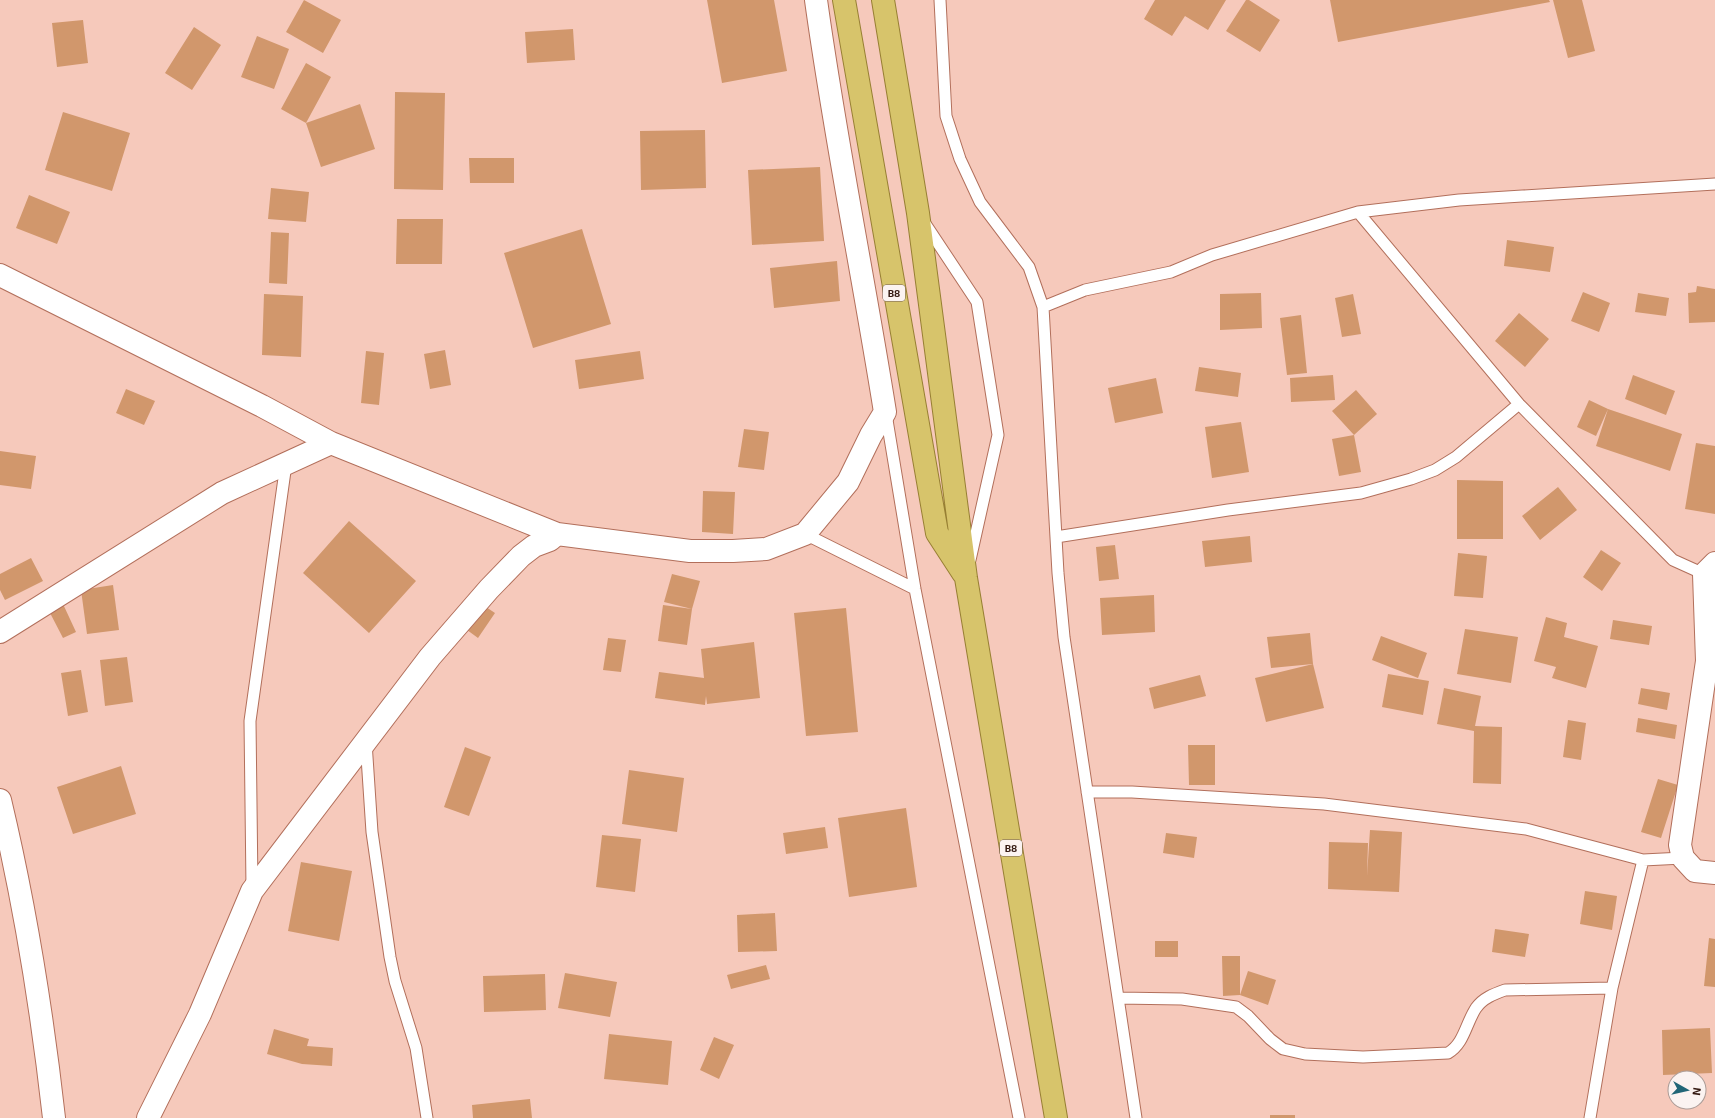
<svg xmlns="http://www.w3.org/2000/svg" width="1715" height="1118" viewBox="0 0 1715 1118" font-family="'Exo 2',sans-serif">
<rect width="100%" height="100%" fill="#f6c9bb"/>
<path fill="#d1976c" d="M304,0L341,20L323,53L286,32Z
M707,0H774L787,71L722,83Z
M1155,0H1226L1208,30L1185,16L1172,36L1144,19Z
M1246,0H1249L1280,20L1260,52L1226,31Z
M1330,0H1549L1550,2L1338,42Z
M1553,0H1582L1595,51L1568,58Z
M83,20L88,63L57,67L52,23Z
M194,27L221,45L192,90L165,73Z
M573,29L575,60L527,63L525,32Z
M257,36L289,49L274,89L241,77Z
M306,63L331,77L306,123L360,104L375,149L321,167L306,123L281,109Z
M395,92L445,93L443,190L394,189Z
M63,112L130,133L112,191L45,170Z
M705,130L706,188L641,190L640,131Z
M469,158H514V183H470Z
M820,167L824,241L752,245L748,170Z
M271,188L309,192L306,222L268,219Z
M29,195L70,212L57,244L16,228Z
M397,219H443L442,264H396Z
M582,229L611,324L533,348L504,253Z
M271,232L289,233L287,284L269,283Z
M1507,240L1554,247L1550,272L1504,266Z
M837,261L840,301L774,308L770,268Z
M1697,286L1715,289V322L1689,323L1688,293L1696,292Z
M1583,292L1610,303L1599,332L1571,321Z
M1261,293L1262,328L1220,330V294Z
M1638,293L1669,298L1666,316L1635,312Z
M264,294L303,296L301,357L262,355Z
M1353,294L1361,334L1342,337L1335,298Z
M1519,313L1549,339L1525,367L1495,341Z
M1301,315L1307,373L1287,375L1280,318Z
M445,350L451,385L430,389L424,354Z
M366,351L384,353L379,405L361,403Z
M640,351L644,379L579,389L575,360Z
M1199,367L1241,373L1238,397L1195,391Z
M1333,375L1335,400L1291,402L1290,378Z
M1633,375L1675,391L1666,415L1625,399Z
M1156,378L1163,413L1115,423L1108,388Z
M126,389L155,401L144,425L116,413Z
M1356,390L1377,414L1354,435L1361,472L1339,476L1332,439L1354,435L1332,411Z
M1589,400L1608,409L1682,434L1670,471L1596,446L1608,409L1596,436L1577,427Z
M1241,422L1249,472L1212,478L1205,427Z
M744,429L769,432L764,470L738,467Z
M1696,443L1715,446V514L1685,509Z
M0,451L36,456L31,489L0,485Z
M1457,480L1503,481V539H1457Z
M1558,487L1577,510L1540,540L1522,516Z
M703,491L735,492L733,534L702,532Z
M349,521L416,581L369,633L303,573Z
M1250,536L1252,562L1205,567L1202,541Z
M1115,545L1119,579L1099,581L1096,547Z
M1601,550L1621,563L1602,591L1583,577Z
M1458,553L1487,556L1483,598L1454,596Z
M31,558L43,581L5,600L0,590V574Z
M672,574L700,581L692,609L687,645L658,641L663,605L692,609L664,602Z
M113,585L119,630L87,634L81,590Z
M1154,595L1155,632L1102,635L1100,598Z
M480,603L495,613L478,638L463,627Z
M63,604L76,632L63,638L49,611Z
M846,608L858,732L806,736L794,613Z
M1546,617L1567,623L1564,637L1598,646L1586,688L1552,678L1556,667L1534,661Z
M1613,620L1652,626L1649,645L1610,639Z
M1465,629L1518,637L1511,683L1457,674Z
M1310,633L1313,664L1271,668L1267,637Z
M1381,636L1427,653L1418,678L1372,660Z
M608,638L626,640L621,672L603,670Z
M754,642L760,698L707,704L706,696L705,705L655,698L659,672L704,678L701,649Z
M127,657L133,702L105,706L100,660Z
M1313,664L1324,708L1266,722L1255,678Z
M81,670L88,712L68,716L61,673Z
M1388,674L1429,681L1423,715L1382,707Z
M1200,675L1206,696L1154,709L1149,688Z
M1444,688L1481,696L1475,726L1502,727L1501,784L1473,783L1474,731L1437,724Z
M1641,688L1670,693L1667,710L1638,704Z
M1638,718L1677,725L1675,739L1636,732Z
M1568,720L1586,723L1581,760L1563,757Z
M1188,745H1215V785H1189Z
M465,747L491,757L469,816L444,807Z
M121,766L136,814L73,834L57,787Z
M629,770L684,778L677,832L622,824Z
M1658,779L1678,785L1661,838L1641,832Z
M906,808L917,887L849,897L838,818Z
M825,827L828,848L786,854L783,833Z
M1370,830L1402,832L1399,892L1328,889L1329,842L1368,843L1367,876Z
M1166,833L1197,837L1194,858L1163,853Z
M602,835L641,839L635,892L596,887Z
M301,862L352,871L339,941L288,931Z
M1585,891L1617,896L1612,930L1580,924Z
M775,913L777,951L738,952L737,915Z
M1495,929L1529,934L1525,957L1492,952Z
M1709,938L1715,939V987L1704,986Z
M1155,941H1178V957H1155Z
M1222,956H1240V995L1248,971L1276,980L1268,1005L1240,995L1223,996Z
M766,965L770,979L731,989L727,975Z
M565,973L617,982L610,1017L558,1008Z
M545,974L546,1010L484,1012L483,976Z
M1710,1028L1712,1073L1663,1075L1662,1030Z
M274,1029L309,1039L307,1046L333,1048L332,1066L302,1064L267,1054Z
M609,1034L672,1041L668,1085L604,1079Z
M714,1037L734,1045L719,1079L700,1070Z
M530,1099L532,1118H473L472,1105Z
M1270,1115H1295V1118H1270Z"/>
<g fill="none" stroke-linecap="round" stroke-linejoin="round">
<g stroke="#b26f5b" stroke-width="13">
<path id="service" d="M940,0L946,116L960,159L980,202L1029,267L1043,307L1058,573L1064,637L1136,1118
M1358,212L1519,404L1673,560L1704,574
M924,222L977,302L998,435L970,560
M1043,307L1085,290L1171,272L1212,255L1358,212L1459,200L1715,184
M886,414L915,589L1019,1118
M805,534L915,589
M1056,537L1228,510L1361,493L1411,479L1435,470L1456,457L1519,404
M366,742L372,832L390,957L395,981L416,1048L427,1118
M1087,792H1132L1324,804L1526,829L1643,860L1683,858
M252,887L250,721L286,464
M1118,998L1182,999L1236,1007L1248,1016L1270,1039L1283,1049L1305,1054L1363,1057L1448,1053C1464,1044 1466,1023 1476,1008C1483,998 1494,994 1505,990L1612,988
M1590,1118L1612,988L1643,860"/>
</g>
<g stroke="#b26f5b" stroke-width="24">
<path id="minor" d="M0,275L262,406L331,443L557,534L690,551H733L766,549L805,534L848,482L871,435L885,412C863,274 835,138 816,0
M1715,563L1704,574L1707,661L1680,845L1683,858L1695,871L1715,873
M0,632L222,493L331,443
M0,800C25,905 42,1011 54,1118
M148,1118L200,1014L252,891L430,657L489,589L521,556L534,546L550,540L557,534"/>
</g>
<g stroke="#977f33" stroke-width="24">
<path id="trunk" d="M844,0L937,533L963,573
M883,0L918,213L966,578L1056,1118"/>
</g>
<use href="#service" stroke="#fff" stroke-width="11"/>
<use href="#minor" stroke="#fff" stroke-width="22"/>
<use href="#trunk" stroke="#d7c46b" stroke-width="22"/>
</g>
<g text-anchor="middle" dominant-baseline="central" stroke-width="3" stroke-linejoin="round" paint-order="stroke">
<g fill="#fbf3f1" stroke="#705a54" stroke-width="1">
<rect x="883" y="285" width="22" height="16" rx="3"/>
<rect x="1000" y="840" width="22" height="16" rx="3"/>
</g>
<g font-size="10" font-weight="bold" fill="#341911">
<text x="894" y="293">B8</text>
<text x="1011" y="848">B8</text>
</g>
</g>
<g transform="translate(1687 1090) rotate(98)"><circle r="19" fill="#fbf3f1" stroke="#ab9c97"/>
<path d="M0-3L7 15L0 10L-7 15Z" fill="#216677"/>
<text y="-6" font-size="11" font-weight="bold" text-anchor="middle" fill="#341911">N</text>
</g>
</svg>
